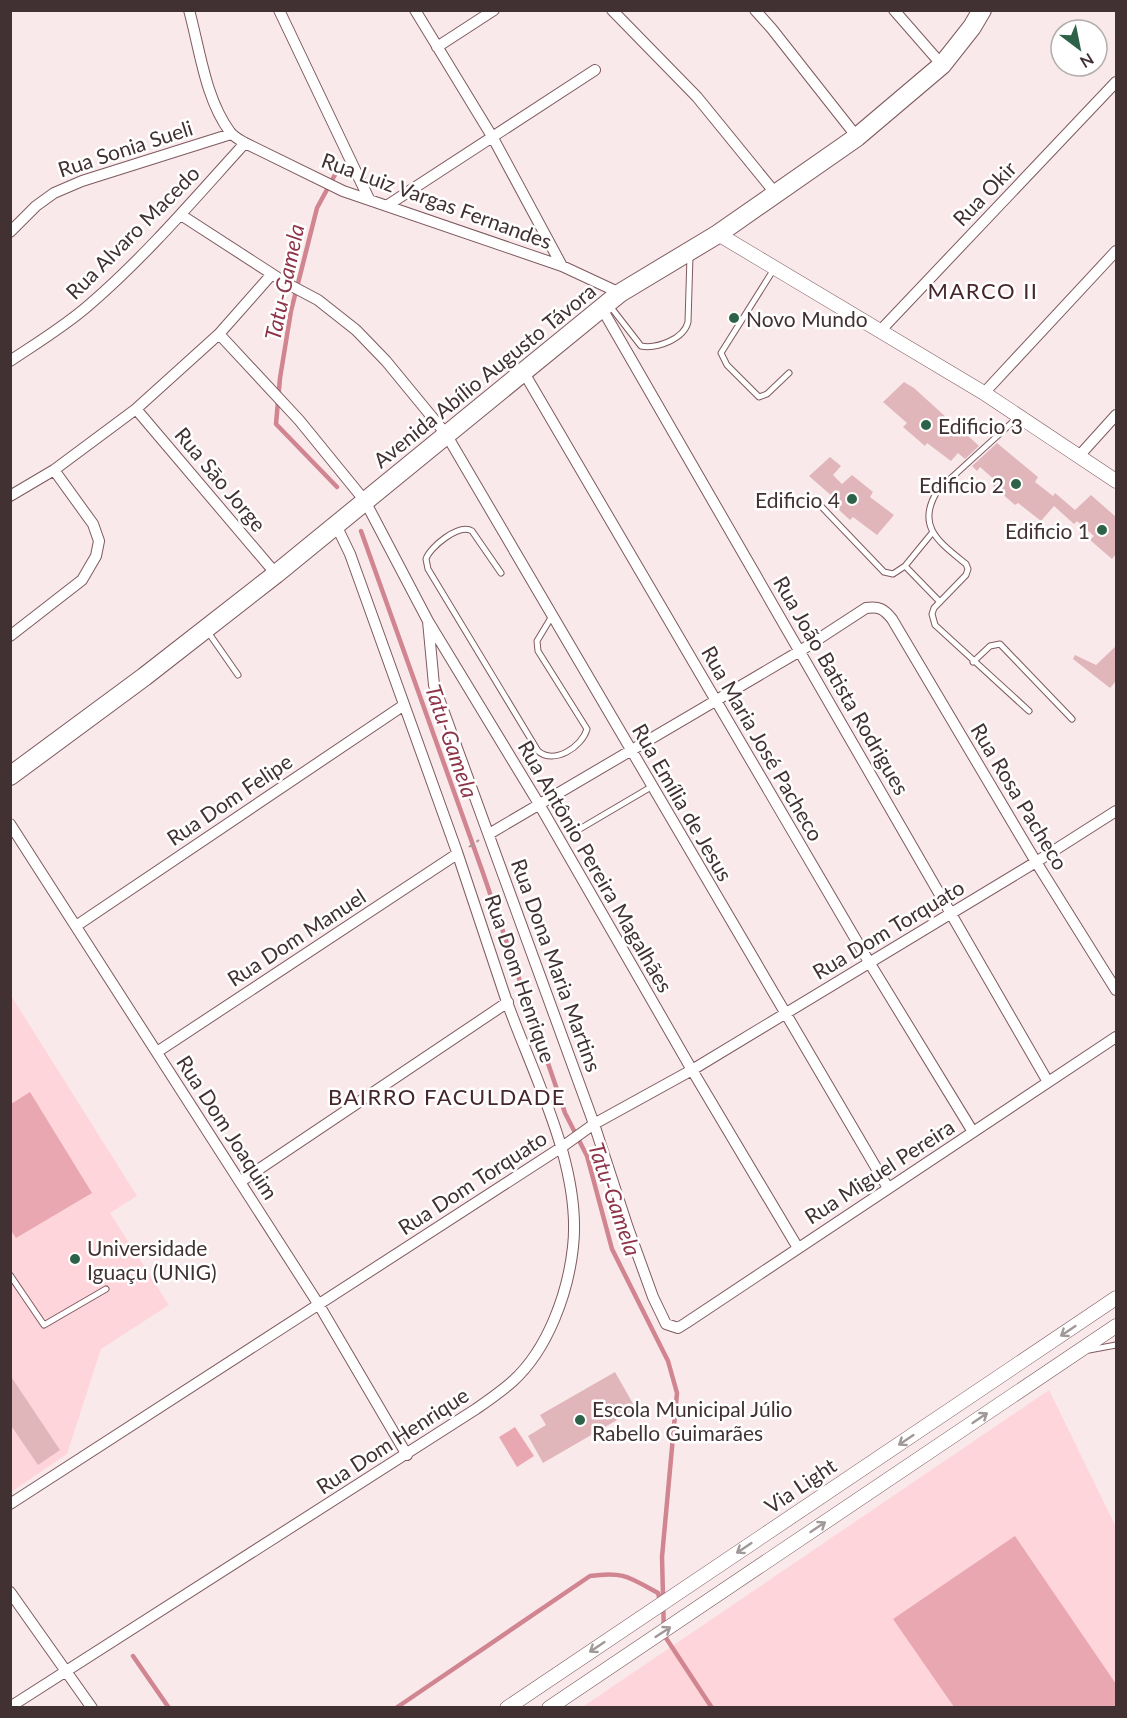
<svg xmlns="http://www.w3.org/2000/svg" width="1127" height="1718" viewBox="0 0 1127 1718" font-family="Lato,sans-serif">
<rect width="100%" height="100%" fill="#fae9eb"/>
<path fill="#fed5da" d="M10,994L137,1196L110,1213L169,1305L101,1349L67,1454L11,1492Z
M1049,1390L1116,1527V1707L581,1708Z"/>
<path fill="#e9a8b1" d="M30,1092L92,1193L16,1238L10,1229L11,1104Z
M515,1427L534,1456L517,1467L499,1437Z
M1015,1536L1116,1684V1707H954L893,1619Z"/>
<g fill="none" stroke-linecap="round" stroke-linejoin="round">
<path stroke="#d08590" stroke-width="4.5" d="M337,171L317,208L291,311L280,378L276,424L337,487
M361,531L483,873L565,1113L587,1156L612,1249L668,1361L677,1393L662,1557L664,1635L712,1708
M133,1656L169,1708
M396,1708L590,1576C623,1571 629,1577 658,1593L660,1601"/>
</g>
<path fill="#e0b6bb" d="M904,382L914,388L947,418L945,423L962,436L965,433L979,446L965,459L958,453L951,461L927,443L925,446L903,427L907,423L883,402Z
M997,443L1038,477L1035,482L1053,496L1055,493L1075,510L1091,495L1116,517V554L1112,559L1090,540L1094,536L1077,521L1074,524L1054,506L1041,521L1018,503L1015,505L993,486L997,482L980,467L977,471L972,466Z
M830,457L841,466L833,475L842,484L852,475L873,492L870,497L894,515L877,535L853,517L850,520L829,501L833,497L809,476Z
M1116,646V681L1110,688L1073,659L1075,655L1096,665Z
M615,1372L636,1409L543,1463L528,1436L546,1425L540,1415Z
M10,1375L60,1450L38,1465L10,1424Z"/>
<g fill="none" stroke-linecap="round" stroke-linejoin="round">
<g stroke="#7e5a5f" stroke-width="7">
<path id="service" d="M774,269L721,353L727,365L759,397L767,394L789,373
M610,306L641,346C657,349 684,339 688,322L690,256
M1018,417L938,490C915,526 939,542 966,564L968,569L966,575L934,608L932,614L935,625L1029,711
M817,502L884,572L893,574L905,566
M932,533L905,566L940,602
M501,573L472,531C459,523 430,547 426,559L428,569L538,751C554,765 582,747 587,729L538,651L537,641L552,616
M208,632L238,675
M973,662L990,646L1000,644L1072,719
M578,830L651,787
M10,1275L44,1325L106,1289
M1089,1350L1116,1345"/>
</g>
<g stroke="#7e5a5f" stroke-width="12">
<path id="minor" d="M189,10C200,50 205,98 230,132C234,137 240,140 245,143L343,191L562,266L620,293
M279,10L369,199
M415,10L493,138L562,266
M612,10L697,97L776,194
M755,10L772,29L857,137
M894,10L942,65
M437,47L494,10
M388,205L595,70
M181,215L286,283L318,300L356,330L386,361L446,434L888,1188
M10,232L36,206L54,193L82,181L231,134
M601,307L1048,1082
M880,331L1116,82
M219,334L299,420L365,501L428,621L539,804L692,1070L798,1248
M10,361C37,343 65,326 89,305C146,256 195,198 245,143
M523,371L869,962L973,1132
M984,393L1116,251
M136,409L276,574
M1079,456L1116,415
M10,496L54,470L136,409L219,334L272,274
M428,621L434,685L594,1124L628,1228L653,1297L666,1324L678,1328L686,1323L1116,1037
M10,636L82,580L96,556L99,541L93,524L54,470
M10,824L319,1305L407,1455
M489,834L800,651L866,608C879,606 884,609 892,619L1036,862L1116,990
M76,926L404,705
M157,1052L457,854
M240,1182L508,1002
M10,1504L562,1147L594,1124L692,1070L1036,862L1116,811
M10,1592L92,1708
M10,1707L476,1409C489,1400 502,1391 513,1381C548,1349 568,1293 573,1247C582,1167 534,1077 507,1002C490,952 474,902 457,852C422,752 386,653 350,554L336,525"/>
</g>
<g stroke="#7e5a5f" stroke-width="15">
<path id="tertiary" d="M718,234L984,393L1116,481
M507,1708L1116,1298
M549,1708L1116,1326"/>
</g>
<g stroke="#7e5a5f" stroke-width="20">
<path id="primary" d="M10,776L144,677L276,574L620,293L718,234L857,137L942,65L972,27L982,10"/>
</g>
<path stroke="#a89799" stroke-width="2" stroke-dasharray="6 3" stroke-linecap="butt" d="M469,847L479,840"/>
<use href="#service" stroke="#fff" stroke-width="5"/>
<use href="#minor" stroke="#fff" stroke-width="10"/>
<use href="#tertiary" stroke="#fff" stroke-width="14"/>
<use href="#primary" stroke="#fff" stroke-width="18"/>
</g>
<defs><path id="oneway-shaft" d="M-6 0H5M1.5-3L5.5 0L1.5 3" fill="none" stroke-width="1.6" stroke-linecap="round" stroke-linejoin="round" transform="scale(1.5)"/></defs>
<g stroke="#a09899">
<use href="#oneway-shaft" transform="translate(1068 1331) rotate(146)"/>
<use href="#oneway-shaft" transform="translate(980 1418) rotate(-34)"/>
<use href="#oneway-shaft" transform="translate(906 1440) rotate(146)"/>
<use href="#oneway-shaft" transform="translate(818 1527) rotate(-34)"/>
<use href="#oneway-shaft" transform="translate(744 1548) rotate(146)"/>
<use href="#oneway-shaft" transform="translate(663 1632) rotate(-33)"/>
<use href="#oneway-shaft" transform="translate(597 1647) rotate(146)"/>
</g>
<g fill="#2e6248" stroke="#fff" stroke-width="2">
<circle cx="734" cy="318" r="6"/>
<circle cx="926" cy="425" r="6"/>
<circle cx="1016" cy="484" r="6"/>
<circle cx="852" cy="499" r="6"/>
<circle cx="1102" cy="530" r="6"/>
<circle cx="75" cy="1259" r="6"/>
<circle cx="580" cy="1420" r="6"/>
</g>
<g text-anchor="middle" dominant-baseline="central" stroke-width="5" stroke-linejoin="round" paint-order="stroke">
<g font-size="21" fill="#423133" stroke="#fff">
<text transform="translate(125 148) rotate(-18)">Rua Sonia Sueli</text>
<text transform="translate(984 193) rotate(-46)">Rua Okir</text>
<text transform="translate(437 200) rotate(20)">Rua Luiz Vargas Fernandes</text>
<text transform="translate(132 232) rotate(-45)">Rua Alvaro Macedo</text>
<text transform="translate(484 375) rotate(-39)">Avenida Abílio Augusto Távora</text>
<text transform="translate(221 479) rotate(50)">Rua Sāo Jorge</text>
<text transform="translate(842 685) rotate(60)">Rua João Batista Rodrigues</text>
<text transform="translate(763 743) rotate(60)">Rua Maria José Pacheco</text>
<text transform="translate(1020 796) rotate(59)">Rua Rosa Pacheco</text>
<text transform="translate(229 799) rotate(-34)">Rua Dom Felipe</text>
<text transform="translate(683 802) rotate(60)">Rua Emília de Jesus</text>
<text transform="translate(596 866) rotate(60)">Rua Antônio Pereira Magalhães</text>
<text transform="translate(888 929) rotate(-31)">Rua Dom Torquato</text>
<text transform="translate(296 937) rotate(-33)">Rua Dom Manuel</text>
<text transform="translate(557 965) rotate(70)">Rua Dona Maria Martins</text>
<text transform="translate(521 978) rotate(71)">Rua Dom Henrique</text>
<text transform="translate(228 1127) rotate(57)">Rua Dom Joaquim</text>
<text transform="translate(879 1171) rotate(-33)">Rua Miguel Pereira</text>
<text transform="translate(472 1182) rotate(-33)">Rua Dom Torquato</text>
<text transform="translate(392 1440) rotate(-33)">Rua Dom Henrique</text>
<text transform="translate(800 1485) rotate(-34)">Via Light</text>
</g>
<g font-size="21" fill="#423133" stroke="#fff" text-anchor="start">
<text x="746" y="318">Novo Mundo</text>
<text x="938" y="425">Edificio 3</text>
<text x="1004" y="484" text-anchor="end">Edificio 2</text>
<text x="840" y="499" text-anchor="end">Edificio 4</text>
<text x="1090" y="530" text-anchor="end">Edificio 1</text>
<text x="87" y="1247">Universidade<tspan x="87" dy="24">Iguaçu (UNIG)</tspan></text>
<text x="592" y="1408">Escola Municipal Júlio<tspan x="592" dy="24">Rabello Guimarães</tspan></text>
</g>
<g font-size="22" font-style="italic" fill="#8e3448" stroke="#fff">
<text transform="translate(284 282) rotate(-78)">Tatu-Gamela</text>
<text transform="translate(452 741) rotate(71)">Tatu-Gamela</text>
<text transform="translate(615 1199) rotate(71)">Tatu-Gamela</text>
</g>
<g font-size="22" letter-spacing="1.5" fill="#46262c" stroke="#fff">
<text x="983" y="290">MARCO II</text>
<text x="447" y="1096">BAIRRO FACULDADE</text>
</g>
</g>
<rect width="1127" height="1718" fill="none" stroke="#423133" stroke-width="24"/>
<g transform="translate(1079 48) rotate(148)"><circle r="28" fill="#ffffff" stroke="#b3adad" stroke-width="1.5"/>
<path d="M0-4.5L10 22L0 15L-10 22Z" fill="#2e6248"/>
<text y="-9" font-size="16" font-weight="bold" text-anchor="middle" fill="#423133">N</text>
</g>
</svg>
